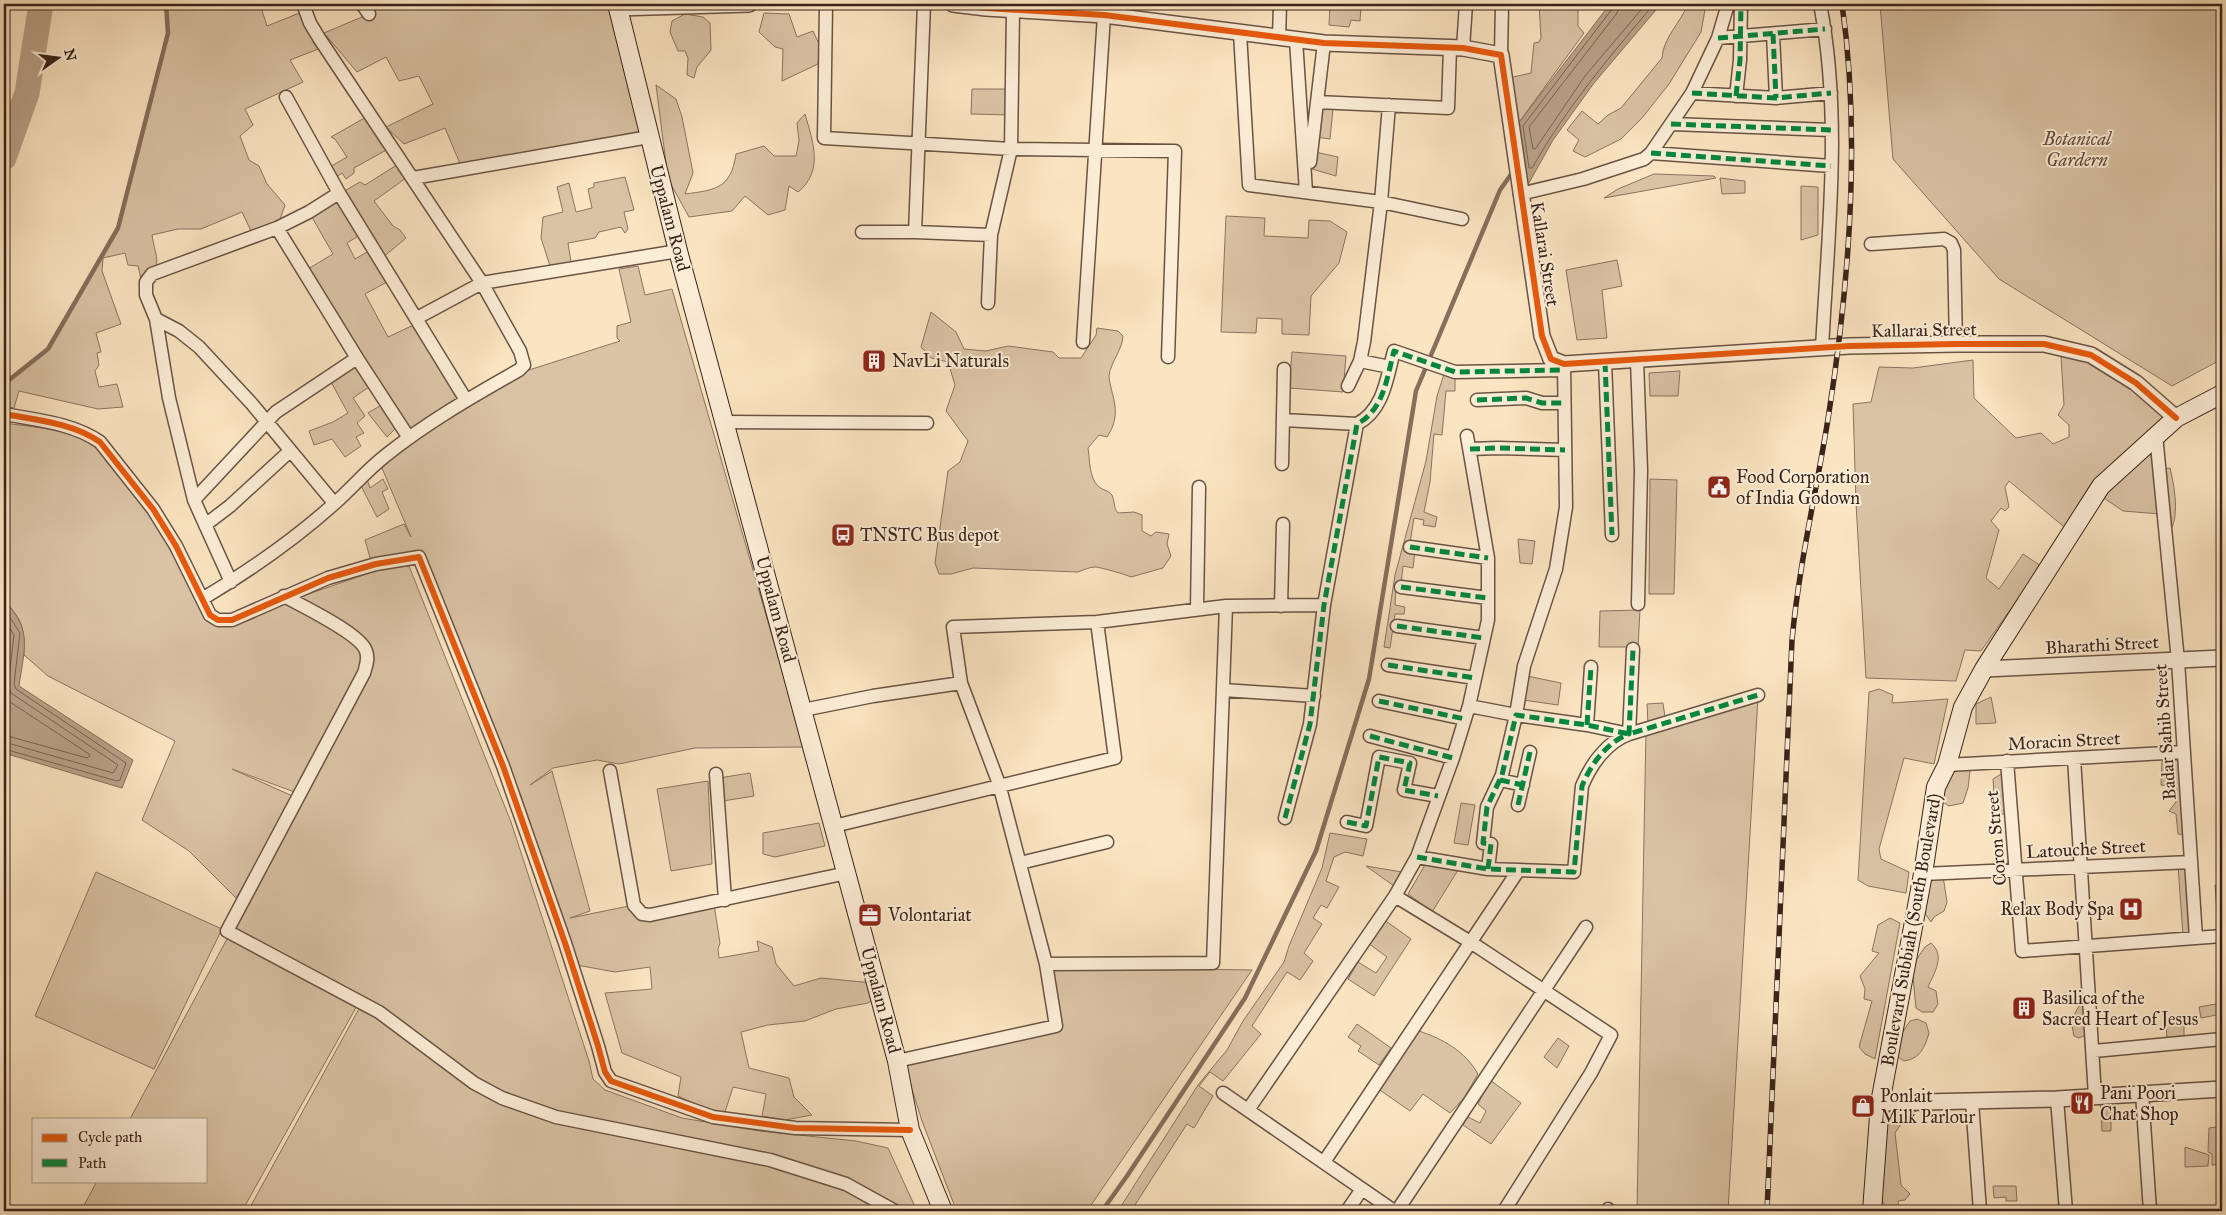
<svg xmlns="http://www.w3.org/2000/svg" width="2226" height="1215" viewBox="0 0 2226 1215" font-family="'IM FELL Great Primer',serif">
<rect width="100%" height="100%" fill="#fbe4c1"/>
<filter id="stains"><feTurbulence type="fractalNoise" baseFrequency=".004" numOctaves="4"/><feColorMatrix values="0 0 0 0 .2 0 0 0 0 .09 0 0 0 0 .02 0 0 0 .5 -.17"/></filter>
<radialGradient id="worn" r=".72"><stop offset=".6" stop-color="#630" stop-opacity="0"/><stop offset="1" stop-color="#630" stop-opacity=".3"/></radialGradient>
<path fill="#dac3a5" stroke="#8a7360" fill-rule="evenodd" d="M166,4H260L267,26L302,12L321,48L290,60L303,82L245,109L253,125L240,136L249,160L259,166L267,184L285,205L277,228L251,231L242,212L201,229H178L152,235C156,261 164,264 142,283L138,266L128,265L125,253L103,258L102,271L121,324L96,333L101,352L97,353L99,365L95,371L99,387L117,384L123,407L98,409L19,391L14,408L4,406V384L48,349L118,228L168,33Z
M365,4H612L649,137L461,166L445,128L404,144L386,127L433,104L419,76L399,81L386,57L357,72L324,33L369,14Z
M1330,4H1368V6L1361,7L1360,21L1351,20L1349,27L1329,25Z
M1539,4H1578V26L1584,33L1517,125L1509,78L1531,73L1534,43L1539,42L1541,38Z
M1688,4H1706L1701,32L1669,84L1642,118L1621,139L1585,157L1573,151L1579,140L1567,130L1582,111L1598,124L1608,115L1621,108L1662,58C1663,38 1681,22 1688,4Z
M1880,4H2222V359L2172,386L1999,279L1893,159Z
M764,13L789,14L797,37L813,31L821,48L818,64L782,81L783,49L775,47L759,32Z
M685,14L703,17L710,23L711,50L697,67L694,78L687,75L688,58L685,51H678L670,32L672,21Z
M656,85L676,99L682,117L693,173L685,194C715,190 731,189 736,154L764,146L774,156H796L799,141L797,123L805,114C813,142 824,171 798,192L789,186L785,210L768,215L745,196L732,211L689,217L668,179Z
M972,89H1009V115L971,114Z
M1320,106L1333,109L1330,139L1316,137Z
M368,116L390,148L354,168V173L346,179L342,173L335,178L328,168L347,157L335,139L331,137Z
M1315,152L1338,157L1336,176L1312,169Z
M400,163L406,178L374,201L393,226L400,230L406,238L381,259L387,282L365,294L388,337L420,322L466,400L507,377L620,341L617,338V326L631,322L619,269L638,266L645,295L672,289L804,747L695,748L619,764L597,760L553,768L530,785L552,771L590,911L570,918L634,905L642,914L714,904L720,943L718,949L719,958L759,951L757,941L772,947L776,964L794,986L821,978L873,983L875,998L868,1003L836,1009L805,1021L768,1025L741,1032L749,1068L789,1078L794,1097L812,1115L785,1120L762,1116L766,1094L733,1087L725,1112L708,1110L678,1096L681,1077L622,1053L605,993L652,989L650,967L615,972L571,964L562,919L520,793L513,797L419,557L371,561L365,540L404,524L411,537L379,461L410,437L308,269L333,254L309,212L360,182L365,185ZM360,235L374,248L355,259L347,243Z
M1654,174L1714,176L1716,178L1604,198L1618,189Z
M625,177L634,210L624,212L628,229L625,233L621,227L599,232L595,238L568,243L572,268L551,269L541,238L543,217L563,212L557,187L569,183L576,212L592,208L588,189L594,187V183Z
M1720,178L1745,181V193L1722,194Z
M1801,186L1818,187V235L1801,240Z
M1226,216L1265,218L1264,236L1308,238L1309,220L1330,221L1347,232L1339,263L1311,296L1309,335L1282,334V319L1257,318L1256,333L1221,332Z
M1617,260L1622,286L1602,290L1607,338L1577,340L1566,270Z
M931,312L956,332L964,349L986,351L1008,346L1053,352L1059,358H1081L1096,335L1097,328L1118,331L1123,336C1122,351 1111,361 1109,376C1109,381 1111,387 1112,392C1117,409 1117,422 1107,437L1099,435L1088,448C1090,461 1089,477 1098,486C1102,490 1108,490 1112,495C1115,501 1113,507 1118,513L1134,512L1142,515V531L1151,536L1156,532L1169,534L1167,544L1171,556L1163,568L1131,577C1127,575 1100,567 1095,567C1090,567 1083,570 1078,572L973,568L951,574H939L935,563L948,471L960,462L968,441L946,411L955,385L948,362L931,358L921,347Z
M1292,352L1346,356L1343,392L1289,388Z
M2061,356L2090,360L2123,381L2171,419L2069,531L2009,481L2005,487L2009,507L2005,511L2001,508L1991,521L1999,530L1986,578L1999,589L2023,554L2041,566L1981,651L1965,650L1956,681L1866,678L1856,503L1853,404L1871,402L1879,367L1913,368L1973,360L1974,398L2016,438L2041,433L2053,444L2069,437V425L2058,415L2064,405Z
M357,358L369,387L353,398L365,416L357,423L364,433L356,437L361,446L345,457L332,439L314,445L309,431L333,422L348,413L330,380Z
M1445,371L1455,374V391H1446L1442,435L1434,434L1430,482L1424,512L1437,517L1435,527L1423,525L1424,520L1414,518L1409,549L1415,550L1413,568L1403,566L1401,585H1396L1395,605L1405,607L1404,614H1395L1390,648L1384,647L1395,575L1426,461L1437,396Z
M1680,371L1678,396H1650L1649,373Z
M383,404L398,426L387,437L368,413Z
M4,423L89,434L153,509L218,620L284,596L357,637L368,660L300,794L232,769L297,798L236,898L189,851L142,820L175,741L48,676L24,655C25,630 23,619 4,601Z
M2151,448L2160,514L2123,511L2104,498L2121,473Z
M2170,468C2174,484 2181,520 2168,533L2162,469Z
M366,476L370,488L383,479L388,489L382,492L389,509L377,517L359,482Z
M1650,479L1677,480L1674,594H1649Z
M1518,539L1535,541L1532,564L1520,563Z
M409,566L511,822L589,1061L593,1079L605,1090L682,1118L760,1131L856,1141L888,1148L917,1211C890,1211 868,1196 846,1184L556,1117L502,1098L381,1008L232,929L368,671L366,641L356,630L340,624L294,599L381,569Z
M1640,610L1638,647H1599L1600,611Z
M1527,676L1561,683L1558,705L1523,700Z
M1879,689L1893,695L1892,703L1948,699L1934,764L1904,758L1879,849L1881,859L1909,872L1906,893L1868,886L1858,880L1869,692Z
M1758,697L1728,1211H1637L1646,730Z
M1991,697L1996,723L1976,724V704Z
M1663,703L1665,717L1648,724L1647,704Z
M2181,760L2186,835L2178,834L2176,814L2169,811L2176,802L2174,786L2161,785L2162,761Z
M1960,765L1970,771L1968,788L1963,803L1949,806L1941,801L1945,766Z
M750,773L754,796L723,801L719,778Z
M2001,774L2006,778L2005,814H2000L1995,808L1993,779Z
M708,781L712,864L671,871L657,789Z
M1461,803L1475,805L1468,845L1454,843Z
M819,823L825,846L775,857L763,854V833Z
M1330,833L1367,839L1363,856L1345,852L1334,857L1326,881L1339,887L1327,908L1321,905L1313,918L1322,924L1304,953L1313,961L1300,980L1287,972L1252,1026L1261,1034L1223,1081L1210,1072L1199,1086L1213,1096L1194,1128L1187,1124L1131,1211H1118L1198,1085L1227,1050L1243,1021L1284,962L1289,946L1322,868Z
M1426,863L1458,870L1432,912L1408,894Z
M2178,865H2189L2194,935L2183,936Z
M1366,866L1402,872L1394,886Z
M96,872L222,929L154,1069L35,1016Z
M1943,876L1947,902L1944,911L1934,917L1931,922L1919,905L1920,878Z
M2222,884V932L2218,925L2215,885Z
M1890,918L1900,923L1875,1059L1865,1054L1859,1047L1872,1001L1864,999L1865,989L1860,976L1879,953L1872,951L1878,925Z
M1383,919L1411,939L1374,996L1348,979L1358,962L1376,973L1387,957L1368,943Z
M228,937L358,1004L242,1211H81L97,1181H206V1119H130Z
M1931,943C1946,956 1934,973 1928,987L1936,991L1938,1004L1933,1012H1922L1916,1008L1912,966L1925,947Z
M1043,967L1252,970L1087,1211H959L955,1207L922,1121L904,1064L1053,1027Z
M2080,989L2086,991L2088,1034L2079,1038L2074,1036L2072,1026L2077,1022L2074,1015L2079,1006L2076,993Z
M2222,1003V1014L2201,1018L2199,1007Z
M361,1005L501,1100L827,1179L891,1211H248Z
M2169,1018H2178L2184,1022V1039L2167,1041L2166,1021Z
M1917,1019L1926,1023L1929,1033C1925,1047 1920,1059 1904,1061L1895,1055L1897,1041L1910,1021Z
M1357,1024L1391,1048L1379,1065L1358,1051L1361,1046L1348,1037Z
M1419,1031C1443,1039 1465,1051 1478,1074L1464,1098L1450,1113L1423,1094L1410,1111L1377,1088Z
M1558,1038L1569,1046L1557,1068L1544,1057Z
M1490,1080L1521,1103L1491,1144L1463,1125L1468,1117L1480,1123L1486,1111L1478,1104Z
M2100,1098L2111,1100V1131H2102Z
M1911,1104L1926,1105L1905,1118L1895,1133L1901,1185L1910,1194L1905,1200L1898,1201L1899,1211H1884L1886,1208L1881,1198L1879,1184L1884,1174L1883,1123L1891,1115Z
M2222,1126V1164L2212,1165V1154L2208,1152L2209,1128Z
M2185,1147L2209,1155L2208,1166L2185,1167Z
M1993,1186H2016L2017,1201H2006V1197L1994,1198Z"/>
<path fill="#b9a288" stroke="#866f5c" d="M1610,4H1661L1594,83L1553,140L1525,190L1517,125Z
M4,601C33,629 24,650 19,686L133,760L122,788L4,753Z"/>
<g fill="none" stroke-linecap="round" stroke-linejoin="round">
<path stroke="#796251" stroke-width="1" d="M1614,4L1612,9L1523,126L1529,168H1532C1566,108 1610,56 1654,4
M1620,4L1617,13L1529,127L1533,149L1536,148L1585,76L1646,4
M4,608L20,633L14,684L16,689L126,763L120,780L117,781L4,749
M4,618L14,635L8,685L11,693L118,765L113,773L4,742
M4,696L10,702L89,754L90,756L87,758L4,735"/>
<path stroke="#866f5c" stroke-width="4.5" d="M4,384L48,349L118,228L168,33L166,4
M1102,1211L1127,1176L1245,998L1316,851L1369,679L1416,391L1500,190L1514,170"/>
<path stroke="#b9a288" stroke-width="25" d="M4,158L27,93L41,4"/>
<g stroke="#6a5344" stroke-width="15">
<path id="minor" d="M362,4L369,14
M826,4L824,138L1011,149L1175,151L1168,357
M1820,4C1842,115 1828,235 1822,348
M1240,33L1249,185L1381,202L1462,219
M1773,34L1776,98
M1279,38L1280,4
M1718,38L1825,29
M1296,40L1306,192
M1463,48L1466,4
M1501,55L1502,4
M1692,93L1776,98L1831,93
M1736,96L1740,60L1741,4
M286,97L339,193L466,400
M1317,102L1448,108L1450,47
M1671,124L1831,130
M1651,153L1831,166
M1310,162L1324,43
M413,178L649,137
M1520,194L1583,179L1644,159L1651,153L1692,93L1718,38L1728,4
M277,228L357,358L409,438
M862,232H915L924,4
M915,232L991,235
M1871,244L1944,239L1951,243L1954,250L1956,344
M988,303L991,235L1011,149L1013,10
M417,318L482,283L678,251
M156,319L179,331L199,347L252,404L334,503
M1083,342L1104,15L1102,4
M1637,360L1641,470L1638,604
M1360,361L1390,367
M1605,362L1612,535
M1348,386L1360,361L1364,342L1381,202L1389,105
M1477,400L1526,398L1542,403H1564
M4,414C36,420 73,423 100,442L153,509L176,546L210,615L218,620H232L328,578L376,564L419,557L503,766L565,943L598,1046L605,1072L611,1081L713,1117L795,1128L910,1130
M1284,420L1357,424
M725,422L927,423
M2156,435L2178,661L2196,938
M1470,449L1498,448L1565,450
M1282,464L1284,369
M194,500L276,412L357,358
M205,525L230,506L290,451
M1410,547L1488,558
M231,582L194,500L169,398L156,319L146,295V282L152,274L277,228L309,212L339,193
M1401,587L1488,598
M284,596C302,606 361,634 366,651C369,659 366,666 364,673L227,931L379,1012L474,1083L502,1098L556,1117L770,1160L846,1184L895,1211
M202,599C249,571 294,540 335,503C352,488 366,471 385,456C426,423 473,396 519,370L524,365L520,351L482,283L319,38L310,23L303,4
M1281,606L1283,524
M1197,609L1199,487
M1397,626L1484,638
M1388,665L1475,678
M1223,690L1314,696
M1379,701L1465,719
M1469,706L1516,715L1587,725L1629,734L1758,695
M803,710L873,696L961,683
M1587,725L1591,667
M1370,736L1453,758
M2074,758L2095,1096
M2007,761L2022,951L2222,936
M1947,765L2184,752
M610,771L634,905L642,914L650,915L847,873
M716,774L725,900
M1500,780L1523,785
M1518,805L1530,752
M1285,818L1310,724L1324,605L1357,424C1384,410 1387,377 1394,351L1455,372L1563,370
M1347,822L1366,826L1379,757L1410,763L1404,790L1438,796
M834,826L1115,758L1097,622
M1417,857L1488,869L1574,872L1582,786C1591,764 1607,742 1629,734L1633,649
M1020,863L1107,842
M1488,869L1491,844L1483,843L1487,807L1502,775L1516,715L1524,666L1556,569L1566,507L1564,364
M1923,874L2191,862
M1395,896L1472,943L1611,1035L1591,1073L1504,1211
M1046,964L1213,963L1226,606
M2094,1051L2222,1039
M897,1061L1056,1026L1046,964L999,784L961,683L953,627L1097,622L1226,606L1324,605
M1223,1093L1394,1211
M2142,1093L2150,1211
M2057,1099L2066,1211
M1972,1102L1980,1211
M1248,1110L1395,896L1417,857L1453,758L1469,706L1488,620V558L1467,436
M1324,1162L1518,871
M1347,1211L1362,1189
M1397,1211L1586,927
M1607,1211L1608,1209"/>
</g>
<g stroke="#6a5344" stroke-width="18">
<path id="tertiary" d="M953,4L986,8L1104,15L1324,43L1463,48L1501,55L1542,336L1551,359L1564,364L1849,346L1956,344H2044L2091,355L2136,383L2176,418
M618,8L749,4
M1984,669L2222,658
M1880,1103L2057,1099L2222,1089"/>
</g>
<g stroke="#39231a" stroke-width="20">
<path id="secondary" d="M617,4L678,251L897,1061L910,1130L943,1211
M1872,1211L1880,1103L1923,874L1936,787L1947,765L1963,707L1984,669L2101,486L2176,418L2222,394"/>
</g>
<use href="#minor" stroke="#fcedd7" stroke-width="12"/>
<use href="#tertiary" stroke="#fcedd7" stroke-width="15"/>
<use href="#secondary" stroke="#fcedd7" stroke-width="18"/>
<g stroke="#39231a" stroke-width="5.5">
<path id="rail" d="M1767,1211L1792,640C1799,565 1816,493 1828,419C1849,287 1861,137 1842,4"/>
</g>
<use href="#rail" stroke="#fcedd7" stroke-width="4" stroke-dasharray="11" stroke-linecap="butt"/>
<path stroke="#00873e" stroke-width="5" stroke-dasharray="10 5" stroke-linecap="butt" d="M1773,34L1776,98
M1718,38L1825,29
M1692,93L1776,98L1831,93
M1736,96L1740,60L1741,4
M1671,124L1831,130
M1651,153L1831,166
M1605,362L1612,535
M1477,400L1526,398L1542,403H1564
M1470,449L1498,448L1565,450
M1410,547L1488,558
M1401,587L1488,598
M1397,626L1484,638
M1388,665L1475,678
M1379,701L1465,719
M1587,725L1591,667
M1370,736L1453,758
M1500,780L1523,785
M1518,805L1530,752
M1285,818L1310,724L1324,605L1357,424C1384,410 1387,377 1394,351L1455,372L1563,370
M1347,822L1366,826L1379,757L1410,763L1404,790L1438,796
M1417,857L1488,869L1574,872L1582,786C1591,764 1607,742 1629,734L1633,649
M1488,869L1491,844L1483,843L1487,807L1502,775L1516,715L1587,725L1629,734L1758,695"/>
<g stroke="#fcedd7" stroke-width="9">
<path id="cycleway" d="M953,4L986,8L1104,15L1324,43L1463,48L1501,55L1542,336L1551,359L1564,364L1849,346L1956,344H2044L2091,355L2136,383L2176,418
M4,414C36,420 73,423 100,442L153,509L176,546L210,615L218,620H232L328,578L376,564L419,557L503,766L565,943L598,1046L605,1072L611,1081L713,1117L795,1128L910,1130"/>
</g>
<use href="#cycleway" stroke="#e8590c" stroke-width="6"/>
</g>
<defs>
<g id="building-square" transform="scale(1.25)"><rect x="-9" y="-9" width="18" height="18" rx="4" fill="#8f2418" stroke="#fcedd7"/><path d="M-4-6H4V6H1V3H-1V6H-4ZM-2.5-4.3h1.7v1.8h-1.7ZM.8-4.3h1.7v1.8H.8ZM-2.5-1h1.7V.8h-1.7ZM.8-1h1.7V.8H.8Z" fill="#fff"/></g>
<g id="civic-square" transform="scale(1.25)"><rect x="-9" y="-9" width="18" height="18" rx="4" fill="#8f2418" stroke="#fcedd7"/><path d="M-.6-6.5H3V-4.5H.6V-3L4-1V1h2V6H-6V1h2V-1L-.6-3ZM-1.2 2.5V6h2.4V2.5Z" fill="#fff"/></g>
<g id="bus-square" transform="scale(1.25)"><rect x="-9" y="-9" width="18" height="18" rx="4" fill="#8f2418" stroke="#fcedd7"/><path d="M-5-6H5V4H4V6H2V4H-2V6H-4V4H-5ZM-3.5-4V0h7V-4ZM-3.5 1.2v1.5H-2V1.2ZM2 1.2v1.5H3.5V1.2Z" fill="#fff"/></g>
<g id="hospital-square" transform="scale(1.25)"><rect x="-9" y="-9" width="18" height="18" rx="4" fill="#8f2418" stroke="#fcedd7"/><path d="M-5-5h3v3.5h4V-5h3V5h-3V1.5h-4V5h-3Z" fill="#fff"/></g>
<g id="office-square" transform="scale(1.25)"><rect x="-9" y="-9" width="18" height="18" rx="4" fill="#8f2418" stroke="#fcedd7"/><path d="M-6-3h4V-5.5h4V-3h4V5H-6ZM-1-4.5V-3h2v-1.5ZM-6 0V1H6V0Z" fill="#fff"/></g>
<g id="restaurant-square" transform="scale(1.25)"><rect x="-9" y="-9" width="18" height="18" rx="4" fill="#8f2418" stroke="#fcedd7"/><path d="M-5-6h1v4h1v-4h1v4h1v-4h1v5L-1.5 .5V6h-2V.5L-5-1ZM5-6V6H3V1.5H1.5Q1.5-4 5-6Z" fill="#fff"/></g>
<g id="shop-square" transform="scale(1.25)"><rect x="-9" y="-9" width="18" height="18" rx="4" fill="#8f2418" stroke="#fcedd7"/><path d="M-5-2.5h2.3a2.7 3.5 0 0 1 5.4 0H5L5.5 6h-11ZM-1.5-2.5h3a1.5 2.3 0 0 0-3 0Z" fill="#fff"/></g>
</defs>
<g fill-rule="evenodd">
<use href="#building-square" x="874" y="361"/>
<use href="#civic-square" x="1719" y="487"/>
<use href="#bus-square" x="843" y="535"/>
<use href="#hospital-square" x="2131" y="909"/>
<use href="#office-square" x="870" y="915"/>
<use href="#building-square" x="2024" y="1008"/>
<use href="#restaurant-square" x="2082" y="1103"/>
<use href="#shop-square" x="1863" y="1106"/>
</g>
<g text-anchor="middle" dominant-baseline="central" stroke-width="4" stroke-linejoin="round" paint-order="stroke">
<g font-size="18" font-style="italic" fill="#614b3d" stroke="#fcedd7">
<text x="2077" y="139">Botanical<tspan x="2077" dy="21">Gardern</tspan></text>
</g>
<g font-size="18" fill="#39231a" stroke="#fcedd7">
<text transform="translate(670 218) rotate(75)">Uppalam Road</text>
<text transform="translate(1545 254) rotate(81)">Kallarai Street</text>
<text transform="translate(1924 330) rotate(-1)">Kallarai Street</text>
<text transform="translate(776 609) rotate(75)">Uppalam Road</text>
<text transform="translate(2102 645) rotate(-3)">Bharathi Street</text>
<text transform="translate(2165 732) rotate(-94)">Badar Sahib Street</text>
<text transform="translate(2064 741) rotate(-3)">Moracin Street</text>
<text transform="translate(1996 838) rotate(-95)">Coron Street</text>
<text transform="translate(2086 849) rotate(-3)">Latouche Street</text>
<text transform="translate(1911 930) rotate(-80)">Boulevard Subbiah (South Boulevard)</text>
<text transform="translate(881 1000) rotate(75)">Uppalam Road</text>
</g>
<g font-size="18" fill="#39231a" stroke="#fcedd7" text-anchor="start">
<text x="892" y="361">NavLi Naturals</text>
<text x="1736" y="477">Food Corporation<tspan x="1736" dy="21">of India Godown</tspan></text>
<text x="860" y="535">TNSTC Bus depot</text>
<text x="2114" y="909" text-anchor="end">Relax Body Spa</text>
<text x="888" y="915">Volontariat</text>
<text x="2042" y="998">Basilica of the<tspan x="2042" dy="21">Sacred Heart of Jesus</tspan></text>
<text x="2100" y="1093">Pani Poori<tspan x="2100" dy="21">Chat Shop</tspan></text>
<text x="1880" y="1096">Ponlait<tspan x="1880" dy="21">Milk Parlour</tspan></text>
</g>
</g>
<rect width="2226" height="1215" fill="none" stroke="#fbe4c1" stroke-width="20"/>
<rect x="5" y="5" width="2216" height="1205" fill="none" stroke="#39231a" stroke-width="2.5"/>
<rect x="10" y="10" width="2206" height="1195" fill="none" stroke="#39231a"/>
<rect x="32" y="1118" width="175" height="65" fill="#fcedd7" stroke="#ae9c8b"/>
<rect x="42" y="1134" width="25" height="8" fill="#e8590c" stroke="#ae9c8b"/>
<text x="78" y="1142" font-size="15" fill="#39231a">Cycle path</text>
<rect x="42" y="1159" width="25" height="8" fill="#00873e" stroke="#ae9c8b"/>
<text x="78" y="1168" font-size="15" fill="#39231a">Path</text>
<g transform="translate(58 58) rotate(76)" stroke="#fcedd7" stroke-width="4" paint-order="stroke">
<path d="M0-4L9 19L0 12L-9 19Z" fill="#39231a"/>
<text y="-8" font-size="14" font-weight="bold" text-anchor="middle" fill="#39231a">N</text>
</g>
<rect width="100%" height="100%" filter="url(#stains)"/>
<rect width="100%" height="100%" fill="url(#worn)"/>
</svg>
